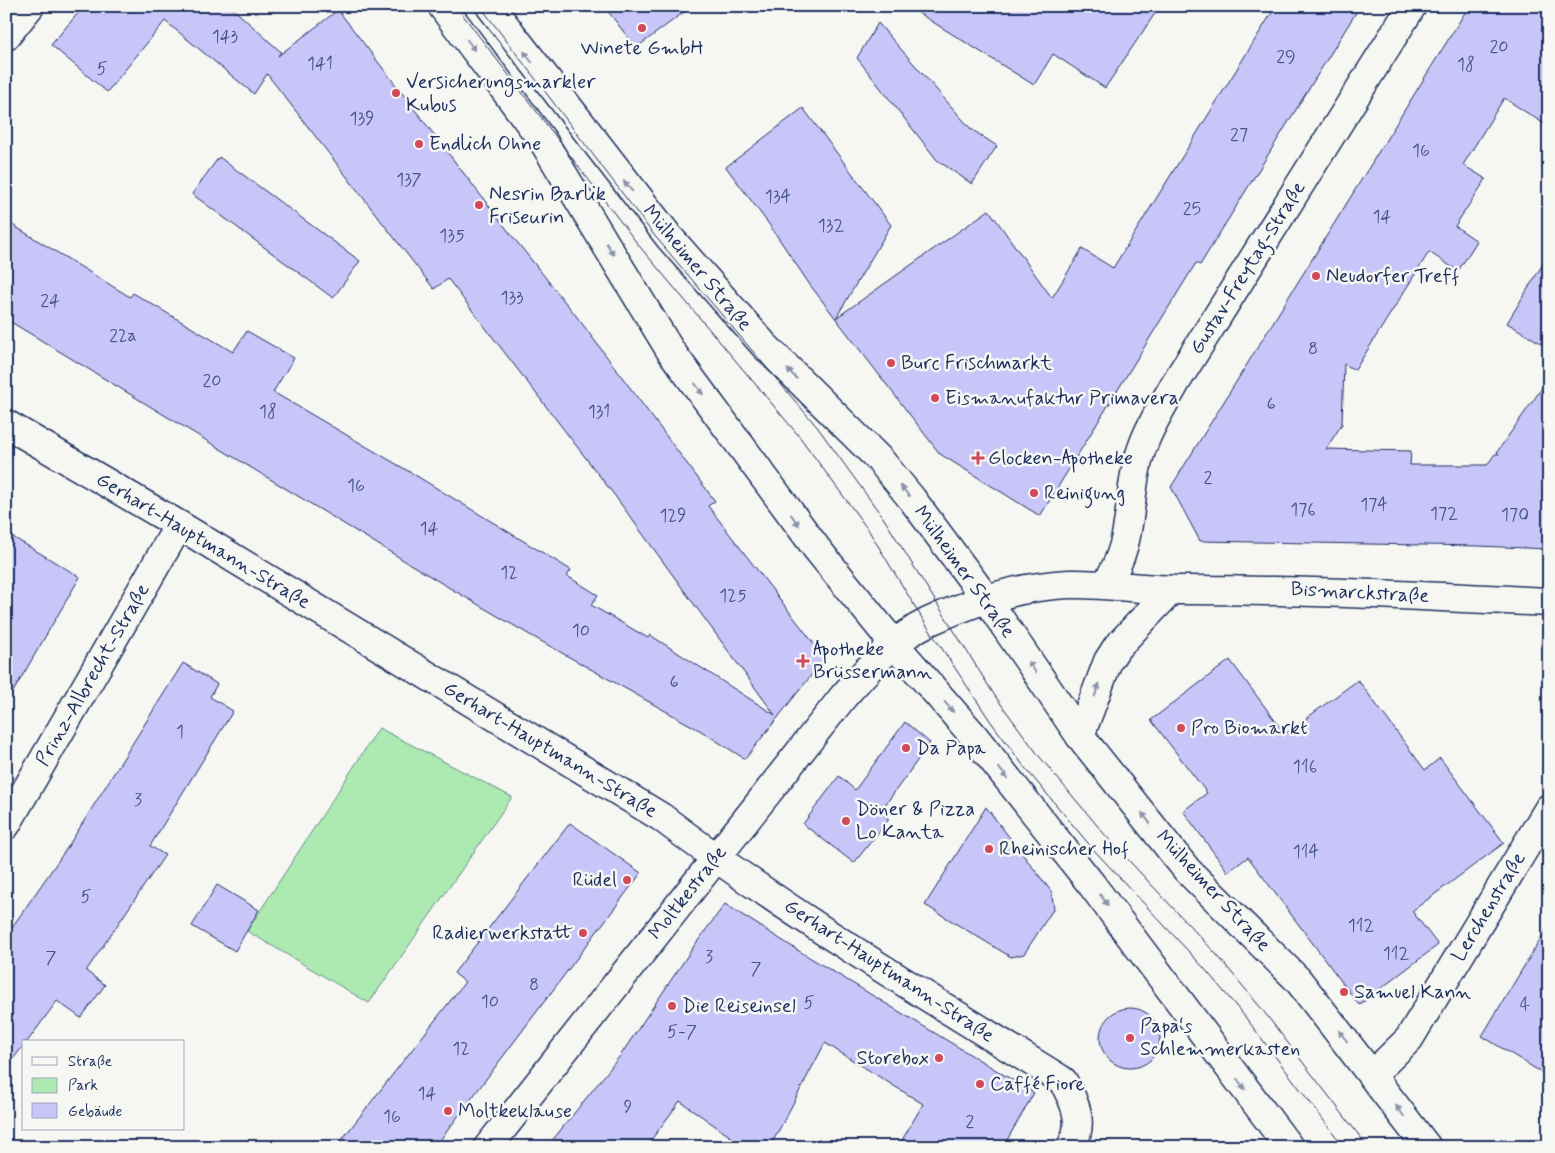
<svg xmlns="http://www.w3.org/2000/svg" width="1555" height="1153" viewBox="0 0 1555 1153" font-family="Mynerve,sans-serif">
<rect width="100%" height="100%" fill="#f6f6f2"/>
<filter id="ink" filterUnits="userSpaceOnUse"><feTurbulence type="fractalNoise" baseFrequency=".02" numOctaves="2"/><feDisplacementMap in="SourceGraphic" scale="10" xChannelSelector="R" yChannelSelector="G"/><feConvolveMatrix kernelMatrix="1 2 1 2 8 2 1 2 1" color-interpolation-filters="sRGB"/></filter>
<g filter="url(#ink)">
<path fill="#aceab1" stroke="#648c88" d="M379,728L512,797L369,1003L247,931Z"/>
<path fill="#c8c6f9" stroke="#1b2f5e" d="M84,6H230L281,52L278,56L338,10L509,232L577,317L715,501L708,506L825,658L745,759L701,731L530,635L443,584L6,319V221L130,297L133,293L233,352L247,331L294,358L273,392L415,475L571,570L567,576L598,595L591,605L648,638L650,635L775,715L615,496L448,279L434,289L267,74L254,94L165,21L107,92L51,45Z
M604,6H692L636,48Z
M907,6H1160L1105,88L1053,54L1034,85Z
M1276,6H1360L1200,265L1196,263L1040,516L940,454L810,285L771,227L726,167L803,108L891,225L836,318L989,210L1052,298L1082,249L1113,268Z
M1469,6H1549V127L1504,98L1463,165L1486,179L1455,226L1477,241L1458,271L1429,252L1355,370L1344,364L1342,424L1326,449L1411,451L1410,465H1487L1495,454H1499L1497,452L1549,378V549L1479,546L1200,541L1171,487Z
M878,23L971,129L997,146L972,184L937,160L857,58Z
M219,157L360,261L333,298L192,194Z
M1549,254V348L1507,323Z
M6,533L80,577L6,704Z
M1230,660L1285,734L1358,680L1425,770L1440,758L1504,843L1412,911L1438,945L1359,1005L1248,857L1228,872L1183,811L1207,793L1151,720Z
M183,663L217,684L210,697L233,711L150,846L165,855L86,971L105,985L81,1018L57,1001L27,1042H24V1045L6,1068V936L67,848Z
M905,722L930,743L880,812L889,819L854,863L803,824L839,776L855,790Z
M986,807L1051,891L1054,908L1024,954L1011,957L925,905Z
M570,823L641,873L435,1147H336L465,982L454,973Z
M217,885L259,910L235,951L192,926Z
M725,904L799,951L1034,1093L1003,1147H898L923,1104L825,1043L770,1147H745L680,1101L646,1147H547L620,1056L694,946Z
M1549,925V1077L1482,1036Z
M1100 1038a30 30 0 1 1 60 0a30 30 0 1 1-60 0Z"/>
<g fill="none" stroke-linecap="round" stroke-linejoin="round">
<g stroke="#1b2f5e" stroke-width="31">
<path id="minor" d="M6,36L30,6
M6,424L179,525L661,817C788,914 927,996 1063,1081C1075,1102 1085,1123 1071,1147
M1105,585C1138,540 1124,492 1144,443C1152,422 1165,402 1176,382L1412,6
M1080,736L1108,661L1117,647L1171,590
M6,825L179,525
M1372,1075L1409,1039L1549,808
M488,1147L843,697C868,669 893,639 928,622C971,602 1021,586 1069,584C1107,583 1145,590 1182,590C1305,590 1427,596 1549,602"/>
</g>
<g stroke="#1b2f5e" stroke-width="31">
<path id="major" d="M442,6L543,141L670,350L817,549L894,644L973,735L1092,885L1289,1147
M490,6L669,237L764,345L880,460L912,499L987,600L1080,736L1187,870L1298,980L1427,1147"/>
</g>
<use href="#minor" stroke="#f6f6f2" stroke-width="28"/>
<use href="#major" stroke="#f6f6f2" stroke-width="28"/>
<path stroke="#1b2f5e" stroke-width="1" d="M456,6L640,247L799,436L869,531L925,623L991,722L1026,769L1093,849L1204,968L1246,1018L1344,1147
M480,6L654,235L818,428L884,519L995,696L1039,756L1106,836L1217,955L1261,1008L1368,1147"/>
</g>
<defs><path id="oneway-solid" d="M-6-.8H1V-3.2L6.5 0L1 3.2V.8H-6Z" transform="scale(1.25)"/></defs>
<g fill="#8892a8">
<use href="#oneway-solid" transform="translate(471 45) rotate(53)"/>
<use href="#oneway-solid" transform="translate(528 57) rotate(-127)"/>
<use href="#oneway-solid" transform="translate(628 186) rotate(-129)"/>
<use href="#oneway-solid" transform="translate(610 249) rotate(59)"/>
<use href="#oneway-solid" transform="translate(792 374) rotate(-135)"/>
<use href="#oneway-solid" transform="translate(699 389) rotate(54)"/>
<use href="#oneway-solid" transform="translate(905 491) rotate(-130)"/>
<use href="#oneway-solid" transform="translate(795 520) rotate(54)"/>
<use href="#oneway-solid" transform="translate(1032 667) rotate(-124)"/>
<use href="#oneway-solid" transform="translate(1097 690) rotate(-70)"/>
<use href="#oneway-solid" transform="translate(949 707) rotate(49)"/>
<use href="#oneway-solid" transform="translate(1003 773) rotate(52)"/>
<use href="#oneway-solid" transform="translate(1146 818) rotate(-129)"/>
<use href="#oneway-solid" transform="translate(1104 900) rotate(54)"/>
<use href="#oneway-solid" transform="translate(1343 1036) rotate(-127)"/>
<use href="#oneway-solid" transform="translate(1241 1084) rotate(53)"/>
<use href="#oneway-solid" transform="translate(1400 1111) rotate(-127)"/>
</g>
</g>
<g fill="#d1495b" stroke="#f6f6f2" stroke-width="2">
<circle cx="642" cy="28" r="5"/>
<circle cx="396" cy="93" r="5"/>
<circle cx="419" cy="144" r="5"/>
<circle cx="479" cy="205" r="5"/>
<circle cx="1316" cy="276" r="5"/>
<circle cx="891" cy="363" r="5"/>
<circle cx="935" cy="398" r="5"/>
<path d="M975.5 450.5h5v5h5v5h-5v5h-5v-5h-5v-5h5z"/>
<circle cx="1034" cy="493" r="5"/>
<path d="M800.5 653.5h5v5h5v5h-5v5h-5v-5h-5v-5h5z"/>
<circle cx="1181" cy="728" r="5"/>
<circle cx="906" cy="748" r="5"/>
<circle cx="846" cy="821" r="5"/>
<circle cx="989" cy="849" r="5"/>
<circle cx="627" cy="880" r="5"/>
<circle cx="583" cy="933" r="5"/>
<circle cx="1344" cy="992" r="5"/>
<circle cx="672" cy="1006" r="5"/>
<circle cx="1130" cy="1038" r="5"/>
<circle cx="939" cy="1058" r="5"/>
<circle cx="980" cy="1084" r="5"/>
<circle cx="448" cy="1111" r="5"/>
</g>
<g text-anchor="middle" dominant-baseline="central" stroke-width="5" stroke-linejoin="round" paint-order="stroke">
<g font-size="18" fill="#465585">
<text x="225" y="37">143</text>
<text x="1499" y="47">20</text>
<text x="1286" y="57">29</text>
<text x="320" y="64">141</text>
<text x="1466" y="65">18</text>
<text x="102" y="69">5</text>
<text x="362" y="119">139</text>
<text x="1239" y="135">27</text>
<text x="1421" y="151">16</text>
<text x="409" y="180">137</text>
<text x="778" y="197">134</text>
<text x="1192" y="209">25</text>
<text x="1382" y="217">14</text>
<text x="831" y="226">132</text>
<text x="452" y="236">135</text>
<text x="512" y="298">133</text>
<text x="50" y="301">24</text>
<text x="123" y="336">22a</text>
<text x="1313" y="349">8</text>
<text x="212" y="381">20</text>
<text x="1271" y="404">6</text>
<text x="268" y="412">18</text>
<text x="599" y="412">131</text>
<text x="1208" y="478">2</text>
<text x="356" y="486">16</text>
<text x="1374" y="505">174</text>
<text x="1303" y="510">176</text>
<text x="1444" y="514">172</text>
<text x="1515" y="515">170</text>
<text x="673" y="516">129</text>
<text x="429" y="529">14</text>
<text x="509" y="573">12</text>
<text x="733" y="596">125</text>
<text x="581" y="631">10</text>
<text x="674" y="682">6</text>
<text x="180" y="732">1</text>
<text x="1305" y="767">116</text>
<text x="138" y="800">3</text>
<text x="1306" y="852">114</text>
<text x="86" y="897">5</text>
<text x="1361" y="926">112</text>
<text x="1396" y="954">112</text>
<text x="709" y="957">3</text>
<text x="51" y="958">7</text>
<text x="756" y="969">7</text>
<text x="534" y="985">8</text>
<text x="490" y="1002">10</text>
<text x="809" y="1003">5</text>
<text x="1525" y="1005">4</text>
<text x="682" y="1032">5-7</text>
<text x="461" y="1049">12</text>
<text x="427" y="1094">14</text>
<text x="628" y="1107">9</text>
<text x="392" y="1117">16</text>
<text x="970" y="1122">2</text>
</g>
<g font-size="20" fill="#1b2f5e" stroke="#f6f6f2" text-anchor="start">
<text x="642" y="48" text-anchor="middle">Winete GmbH</text>
<text x="406" y="82">Versicherungsmarkler<tspan x="406" dy="23">Kubus</tspan></text>
<text x="429" y="144">Endlich Ohne</text>
<text x="489" y="194">Nesrin Barlik<tspan x="489" dy="23">Friseurin</tspan></text>
<text x="1326" y="276">Neudorfer Treff</text>
<text x="901" y="363">Burc Frischmarkt</text>
<text x="945" y="398">Eismanufaktur Primavera</text>
<text x="988" y="458">Glocken-Apotheke</text>
<text x="1044" y="493">Reinigung</text>
<text x="813" y="649">Apotheke<tspan x="813" dy="23">Brüssermann</tspan></text>
<text x="1191" y="728">Pro Biomarkt</text>
<text x="916" y="748">Da Papa</text>
<text x="856" y="809">Döner &amp; Pizza<tspan x="856" dy="23">Lo Kanta</tspan></text>
<text x="999" y="849">Rheinischer Hof</text>
<text x="617" y="880" text-anchor="end">Rüdel</text>
<text x="573" y="933" text-anchor="end">Radierwerkstatt</text>
<text x="1354" y="992">Samuel Kann</text>
<text x="682" y="1006">Die Reiseinsel</text>
<text x="1140" y="1026">Papa‘s<tspan x="1140" dy="23">Schlemmerkasten</tspan></text>
<text x="929" y="1058" text-anchor="end">Storebox</text>
<text x="990" y="1084">Caffé Fiore</text>
<text x="458" y="1111">Moltkeklause</text>
</g>
<g font-size="20" fill="#1b2f5e" stroke="#f6f6f2">
<text transform="translate(697 268) rotate(50)">Mülheimer Straße</text>
<text transform="translate(1248 268) rotate(-58)">Gustav-Freytag-Straße</text>
<text transform="translate(203 541) rotate(31)">Gerhart-Hauptmann-Straße</text>
<text transform="translate(964 572) rotate(54)">Mülheimer Straße</text>
<text transform="translate(1360 593) rotate(3)">Bismarckstraße</text>
<text transform="translate(93 675) rotate(-60)">Prinz-Albrecht-Straße</text>
<text transform="translate(550 750) rotate(31)">Gerhart-Hauptmann-Straße</text>
<text transform="translate(1213 891) rotate(47)">Mülheimer Straße</text>
<text transform="translate(688 893) rotate(-52)">Moltkestraße</text>
<text transform="translate(1489 907) rotate(-59)">Lerchenstraße</text>
<text transform="translate(889 971) rotate(33)">Gerhart-Hauptmann-Straße</text>
</g>
</g>
<rect width="1555" height="1153" fill="none" stroke="#f6f6f2" stroke-width="25"/>
<rect x="12" y="12" width="1530" height="1128" fill="none" stroke="#1b2f5e" stroke-width="2" filter="url(#ink)"/>
<rect x="22" y="1040" width="162" height="90" fill="#f6f6f2" stroke="#9ea6b7"/>
<rect x="32" y="1057" width="25" height="8" fill="#f6f6f2" stroke="#9ea6b7"/>
<text x="68" y="1066" font-size="15" fill="#1b2f5e">Straße</text>
<rect x="32" y="1078" width="25" height="15" fill="#aceab1" stroke="#9ea6b7"/>
<text x="68" y="1090" font-size="15" fill="#1b2f5e">Park</text>
<rect x="32" y="1103" width="25" height="15" fill="#c8c6f9" stroke="#9ea6b7"/>
<text x="68" y="1116" font-size="15" fill="#1b2f5e">Gebäude</text>
</svg>
